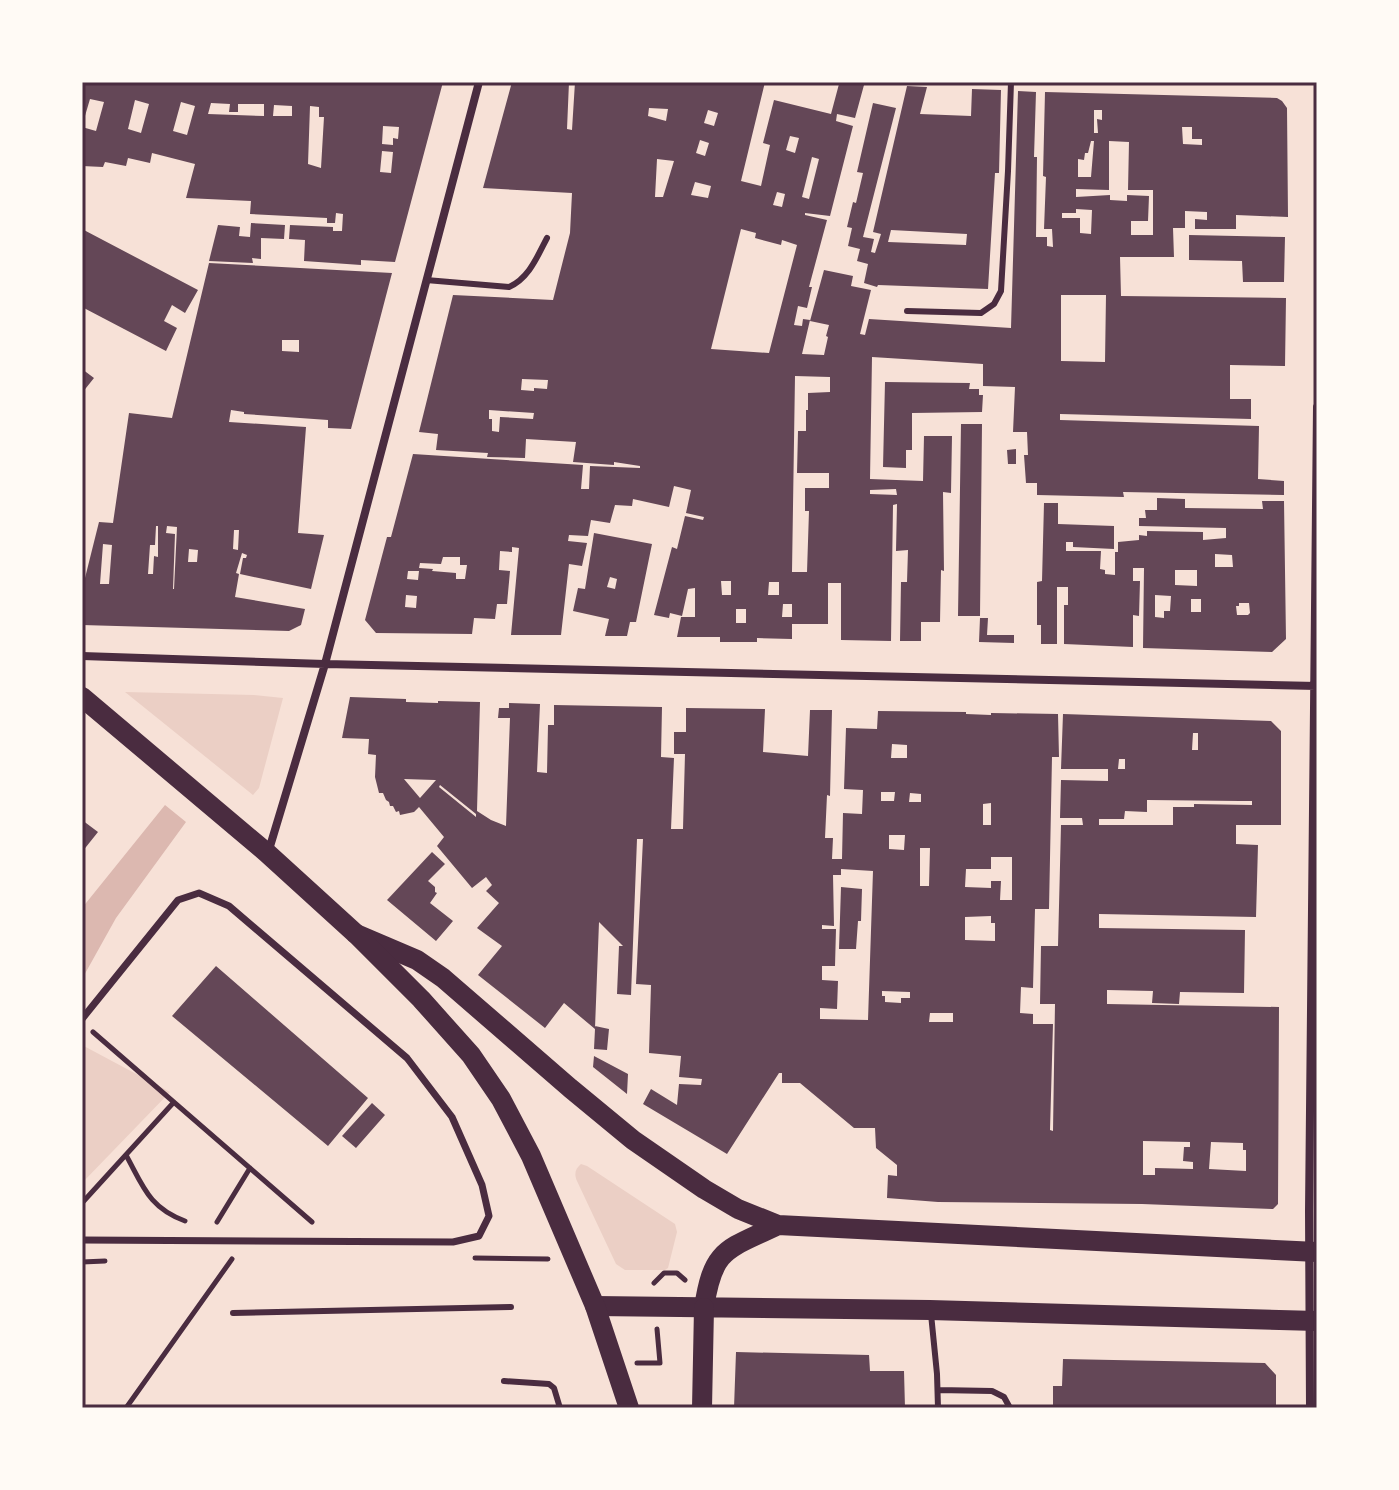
<svg xmlns="http://www.w3.org/2000/svg" width="1399" height="1490" viewBox="0 0 1399 1490" font-family="Raleway,sans-serif">
<rect width="100%" height="100%" fill="#f7e1d7"/>
<path fill="#ebcfc5" d="M125,692L254,695L283,698L259,788L253,795Z
M82,1045L170,1092L82,1183Z
M581,1164L587,1166L675,1224L677,1232L668,1268L665,1270H625L616,1264L577,1181C574,1174 575,1169 581,1164Z"/>
<path fill="#dcb8b0" d="M165,805L186,822L116,918L82,979V908Z"/>
<path fill="#644757" fill-rule="evenodd" d="M82,82H443L395,262L361,260V265L304,261L305,240L289,239L290,225L333,227V231H342L343,214L336,213L335,223H327V218L250,214L251,201L186,198L195,164L152,153L150,163L128,158L126,166L105,162L103,167L82,166L84,156L82,155V127L96,131L104,102L90,99L82,126ZM135,100L149,104L141,133L128,129ZM181,102L195,106L187,135L173,131ZM211,103L230,104L229,112H238V104H264V116L208,114ZM274,105L292,106V116H273ZM310,106L319,107V117H324L321,168L308,164ZM383,126L399,127L398,139L393,138V145L382,144ZM382,151L393,152L391,173L380,172Z
M512,82H569L567,129L572,130L575,82H765L741,181L761,186L770,145L763,143L774,100L831,114L839,84L864,85L855,118L837,114L836,121L853,126L830,216L805,213V215L827,220L809,287H812L807,308L798,306L794,325L802,326L803,319L810,320L802,354L824,355L828,337L826,336L829,325L810,321L824,270L853,276L851,286L871,290L860,334L865,335L869,319L1011,328L1018,91L1036,92L1034,157H1037L1036,237H1047V246L1053,247L1052,229H1044L1046,177L1043,176L1045,92L1277,98L1282,101L1287,108L1288,217L1236,215V229H1195V219L1207,220V212L1185,211V228H1173L1174,257H1120L1121,296L1286,298L1285,366L1230,365V399H1251V419L1060,414V420L1259,426L1258,479L1284,481V495L1123,492L1124,497L1037,495V483H1026L1024,455H1028L1027,432H1013L1015,387L983,386V364L872,357L870,479L923,481L924,436H952L951,493L943,492L944,571L941,570L940,622H921V641H900L901,582H907L908,550L896,551L897,504L893,505L891,641L841,640V583H828V624H792V639L757,638V642H720V637H677L681,617H695V588L688,589L682,616L670,613L669,618L654,615L672,547L677,549L685,516L703,520L704,517L686,513L691,490L674,486L669,507L633,499L632,506L615,505L610,523L591,520L588,536L569,535L568,541L587,543L582,566L569,564L561,635H511L519,548L512,547V552L500,551L499,570L510,571L507,604H497L495,619L474,618L472,634L376,633L365,620L387,537H391L413,454L583,465L581,489H589L590,466L640,468V466L614,462V465L573,462L576,442L526,439L525,458L487,457L488,453L436,450L438,434L419,432L453,295L553,300L570,233L572,193L483,188ZM649,108L668,109L666,121L648,116ZM708,110L718,113L714,126L704,123ZM1094,110H1102V120L1097,119L1098,133H1094ZM1182,127H1192V139H1202V145L1183,144ZM790,136L799,138L795,153L786,150ZM700,140L709,143L705,156L696,153ZM1091,141H1094L1091,177H1078V159L1084,160L1085,153H1088ZM1109,141L1129,142L1128,190H1153V235H1131V221H1148L1149,196L1127,195V201L1110,200V195L1076,197V189L1109,190ZM812,157L819,159L809,199L802,197ZM657,159L674,161L663,197H655ZM695,182L711,186L708,198L691,195ZM777,192L785,194L782,207L773,205ZM1076,209L1092,210L1091,234L1080,233V218H1062V213H1076ZM741,229L756,233L755,238L781,245L782,240L797,245L769,353L711,349ZM1061,295H1106L1105,362L1061,361ZM795,376L830,377V392L808,393V410H806V431H798L797,473H829V488H805V511H809L807,572H792ZM522,379L548,380L547,389L534,388V391L521,390ZM489,410L534,413L533,419L500,417L499,432L492,431V419H489ZM896,489L897,495L870,494V490ZM443,557H460V565H467L465,579H456V573L432,571L433,569L419,568L420,563L441,564ZM408,571H419L418,580L407,579ZM721,581H731V595H722ZM769,582H779V595H768ZM406,595L417,596L416,608L405,607ZM783,604H792V617H782ZM736,609H746V623H736Z
M907,86L927,87L920,114L971,116L972,89L1001,90L999,173H995L988,289L878,285L877,287L864,283L868,264L857,261L860,249L848,246L852,228L847,227L853,202L856,203L863,173L857,172L873,103L896,108L863,237L874,239L871,252L875,253L881,234L873,232ZM891,230L967,234L966,245L888,242Z
M251,223L285,225L284,239L261,238V259L252,258L253,263L209,261L218,225L240,227L239,236L250,237Z
M82,229L198,290L185,313L172,305L164,321L177,328L166,351L82,307V264L84,260L82,258Z
M1189,235L1285,237L1284,282H1243L1242,261L1189,260Z
M209,263L392,273L351,429L328,428V420L244,414V412L231,410L229,422L306,427L298,533L324,535L311,589L240,574L243,558H246L247,555L242,553L236,573L239,574L235,597L305,609L301,625L289,631L82,625V590L99,522L113,523L129,413L172,418ZM282,340H299V352L282,351ZM156,526H158V557L154,556L153,574H148L150,545H155ZM167,526L177,527L174,589H173L175,534L166,533ZM234,530H239L238,550L233,549ZM103,544L112,545L109,584H100ZM189,549L198,550L197,562H188Z
M82,369L94,378L82,393Z
M885,382L970,383L969,389H979V395H983L982,412L912,413V450H906V468L883,467Z
M961,424H982L980,616H958Z
M1016,449V464H1008L1007,450Z
M1157,498L1185,499V508L1263,509L1262,501H1284L1286,639L1272,652L1143,648L1144,568H1133V581H1140L1139,616L1133,615V647L1064,644V605H1068V587H1057V644H1041V625H1037V582L1042,581L1044,503H1058V524L1114,526V549L1073,547V542H1066V551H1101L1100,569L1105,570V574L1115,575V552H1118V542L1139,540V535L1147,536V531L1203,532V540L1226,538V528L1139,526V518H1146L1145,510H1157ZM1215,554L1232,555L1233,567H1215ZM1175,570H1197V586L1175,585ZM1155,595L1171,596L1170,611H1164V618L1155,617ZM1191,599H1201V612H1191ZM1239,603H1249L1250,613L1248,615H1237L1236,606H1239Z
M594,533L652,544L636,622H630L627,636H605L609,619L573,611L578,588L585,589ZM610,577L617,579L615,589L607,587Z
M980,618H988L987,635H1014V643L979,642Z
M350,697L406,699V702L438,703V701L480,702L477,811L491,820L506,826L510,718H498L499,708H509V703L540,704L537,772L547,773L548,725H554V705L662,707L661,757L674,758L671,829H683L685,754H674V732H686V708L765,709L763,752L808,756L810,710H832L830,796L827,795L825,838H833L832,859H842L843,813L862,814L863,790L844,789L846,728L877,729L878,711L966,712V714L991,715V713L1058,714L1059,757H1052L1049,909H1035L1033,988L1021,987L1020,1013L1033,1014V1024H1053L1050,1130L1053,1131L1055,1004H1040L1041,946H1058L1061,825H1083L1082,818H1060L1061,780L1108,781V769H1061L1063,714L1271,721L1281,731V825H1236V844L1258,845L1256,917L1099,914V928L1245,930L1244,993L1180,992L1179,1004L1152,1003L1153,991L1107,990V1004L1279,1007L1278,1204L1273,1209L1142,1204L938,1202L887,1198L888,1175L897,1176V1165L876,1148L875,1128H854L800,1083H782V1073H779L727,1154L643,1104L651,1089L677,1105L679,1084L701,1085L702,1079L679,1077L681,1056L649,1053L651,985L636,984L643,839H637L631,995L617,994L619,946H623L599,922L595,1028V1026L609,1029L607,1050L594,1049L595,1029L564,1003L545,1028L478,975L502,946L477,928L499,903L486,891L492,885L486,877L472,888L437,846L444,837L419,807L414,812L400,815L399,811L396,812L393,806H390L389,802L386,800L383,793H379L375,777L376,755L368,754L369,739L342,738ZM1193,733H1198V750H1192ZM892,744L907,745V758H891ZM1119,759H1125V769H1118ZM404,779L435,780H436L420,798ZM440,785L476,814V817L439,787ZM881,792H895L894,801H881ZM910,793L921,794V802H909ZM1147,800L1240,801H1252V805L1194,804V807H1173V825H1099V819H1124L1125,811L1147,812ZM991,803V825H983V804ZM889,835H905L904,850L889,849ZM920,848H930L929,886H920ZM991,857H1012V900H1000L1001,881H991V888L965,887L966,869H991ZM841,869L873,871L868,1020L820,1019V1008L837,1009L838,981L822,980V966H835L836,929H822V925L834,926L833,875H841ZM991,916V923H995V941L965,940V917ZM882,991L910,992V998H901V1003L885,1002V996H882ZM930,1013H953V1022H929ZM1143,1141L1190,1142V1147H1184L1183,1161L1193,1162V1169L1155,1168V1175H1143ZM1211,1142L1243,1143V1150H1246V1171L1209,1169Z
M82,820L98,832L82,852Z
M432,852L445,864L428,881L435,887V892L437,893L430,903L453,921L436,941L387,900Z
M841,887L862,889L861,921H858L856,949H839Z
M216,966L368,1098L328,1146L172,1016Z
M594,1056L628,1074L627,1094L593,1067Z
M372,1103L385,1115L356,1148L342,1136Z
M736,1352L869,1355L870,1371H904L905,1408H734Z
M1063,1359L1265,1363L1276,1375V1408H1053V1386H1062Z"/>
<g fill="none" stroke-linecap="round" stroke-linejoin="round">
<path stroke="#4a2c40" stroke-width="5" d="M93,1032L312,1222
M126,1155C143,1186 149,1208 185,1221
M82,1203L174,1102
M217,1222L250,1168
M475,1258L548,1259
M82,1262L105,1261
M654,1283L664,1273H677L685,1280
M637,1363H660L657,1329
M126,1408L232,1259"/>
<path stroke="#4a2c40" stroke-width="6" d="M426,280L509,287C529,278 537,257 547,238
M907,311L981,313L994,304L1001,291L1008,171L1011,82
M233,1313L511,1307
M931,1314L937,1374L938,1408
M504,1381L549,1384L554,1388L560,1408
M938,1390L992,1391L1004,1397L1010,1408"/>
<path stroke="#4a2c40" stroke-width="7" d="M82,1019L178,900L199,893L229,906L407,1058L452,1117L482,1185L489,1216L479,1236L453,1242L82,1240"/>
<path stroke="#4a2c40" stroke-width="8" d="M82,656L325,664L1317,686
M268,853L325,664L479,82
M1310,1408L1309,1211L1317,407"/>
<path stroke="#4a2c40" stroke-width="20" d="M356,934L417,960L443,978L570,1088L633,1140L704,1189L738,1209L778,1225L1317,1252
M595,1306L930,1310L1317,1321
M704,1308C713,1247 727,1250 778,1225"/>
<path stroke="#4a2c40" stroke-width="20" d="M82,697L267,853L356,934L421,999L471,1055L501,1099L531,1156L595,1306L629,1408
M702,1408L704,1308"/>
</g>
<rect width="1399" height="1490" fill="none" stroke="#fffaf5" stroke-width="168"/>
<rect x="84" y="84" width="1231" height="1322" fill="none" stroke="#4a2c40" stroke-width="3"/>
</svg>
